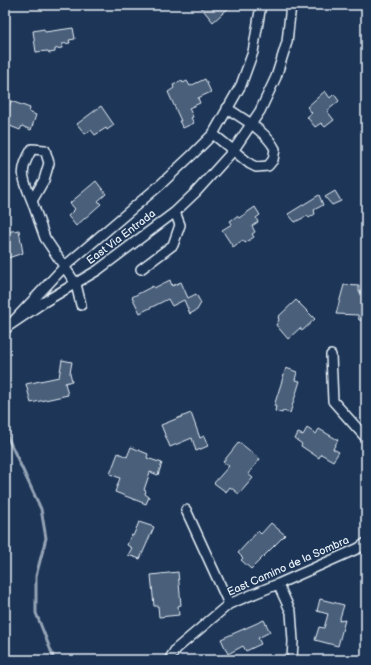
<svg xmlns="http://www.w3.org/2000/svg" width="371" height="665" viewBox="0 0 371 665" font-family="'Balsamiq Sans',sans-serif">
<rect width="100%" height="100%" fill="#1d3557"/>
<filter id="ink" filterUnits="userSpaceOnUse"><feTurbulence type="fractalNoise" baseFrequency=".025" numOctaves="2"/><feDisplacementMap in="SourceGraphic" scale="8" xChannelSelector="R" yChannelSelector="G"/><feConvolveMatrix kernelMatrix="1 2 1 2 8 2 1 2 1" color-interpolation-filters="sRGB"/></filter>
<g filter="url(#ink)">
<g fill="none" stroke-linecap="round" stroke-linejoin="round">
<path stroke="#95a4b5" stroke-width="3" d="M5,429L7,436L41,509L46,538L36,576V613L53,656L52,660"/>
</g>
<path fill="#495e7a" stroke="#e8f1f8" d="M199,5H232L213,22Z
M73,28L75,39L69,40L70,43L62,44V48L55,49V52L49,53L48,51L36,52L33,31L44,29L45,32Z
M205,79L211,92L198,98L200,103L189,108L193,117L191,118L194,123L183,128L179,121H181L168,92L174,88L173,85L182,81L183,83L187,81L190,86Z
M325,91L330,98L334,94L339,101L327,111L334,120L325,127L321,123L315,127L307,117L312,113L307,107Z
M11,101L30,108L29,112L36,115L31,130L22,126L20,130L5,124V106L9,107Z
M101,106L114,125L107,130L106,128L95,135L91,130L85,134L77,124Z
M96,181L106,194L98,201L101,204L76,226L68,216L75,209L70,203Z
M335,191L341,201L332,205L325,197Z
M319,195L323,205L314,210L315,214L309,218L307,216L295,222L288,214Z
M255,207L260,215L256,218L258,222L252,226L255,232L252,234L254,237L245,243L243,240L233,247L222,230L232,224L230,221L237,216L239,218Z
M19,230L23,253L5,259V232Z
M170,280L172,286L181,282L188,298L196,294L201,303L197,310L190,314L184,300L172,306L168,299L140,313L132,297L153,286L154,288Z
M344,285L359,286V292H366V321L359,320L358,315L336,314Z
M296,300L315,319L302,331L300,328L288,339L276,325L279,320L278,317Z
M62,360L72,362L70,373L72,381L65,383L68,395L31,403L26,384L59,377Z
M286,368L297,372L295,380L300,381L290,413L283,411L282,413L275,411L276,406H274Z
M191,413L200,438L204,436L208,446L196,451L192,438L170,447L161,425Z
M307,428L316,434L319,429L338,440L333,449L339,452L333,461L321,454L319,458L301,446L302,444L295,439L298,433L303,435Z
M239,442L260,459L248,474L253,478L239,494L230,487L226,492L214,483L229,466L223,462Z
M131,447L148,454L147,458L162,463L158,475L150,472L144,490L146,491L145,494L149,497L146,504L115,492L120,478L110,474L118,453L127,457Z
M139,522L154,527L140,559L128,555L132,548L127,545L131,535L133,536Z
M271,523L285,535L251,569L241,560L243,558L238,553L258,531L261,534Z
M178,572L181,605L178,606L179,615L159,617L158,606H154L151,575Z
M320,599L344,605L339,621L345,620L338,646L315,640L319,627L324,628L328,614L317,611Z
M264,620L270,632L258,638L261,644L246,651L243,646L228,654L221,639Z"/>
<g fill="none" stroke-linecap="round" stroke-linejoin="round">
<g stroke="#e8f1f8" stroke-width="12">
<path id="minor" d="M213,134L250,164L256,167L268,166L273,160L275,149C265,130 244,120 227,108
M32,201C23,178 18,173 32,149L45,150L49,163L44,180L32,201L45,238L76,284L81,305
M141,269L173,245L180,225L175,212
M10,325L44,302L98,270L175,212L196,192L233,151L260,111L276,77L287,42L291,5
M5,330L65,266L160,185L193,154L213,134L241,85L253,52L261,5
M331,355L333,401L366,438
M186,510L229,604
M278,584L291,612L293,641L292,660
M169,660L176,649L229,604L278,584L359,548L366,543"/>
</g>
<use href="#minor" stroke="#1d3557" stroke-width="9"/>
</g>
</g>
<g text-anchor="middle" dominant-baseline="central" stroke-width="3" stroke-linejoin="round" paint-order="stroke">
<g font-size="11" fill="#e8f1f8" stroke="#1d3557">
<text transform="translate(121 237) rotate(-37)">East Via Entrada</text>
<text transform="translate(288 566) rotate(-24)">East Camino de la Sombra</text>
</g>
</g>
<rect width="371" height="665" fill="none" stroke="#1d3557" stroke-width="20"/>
<rect x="10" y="10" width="351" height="645" fill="none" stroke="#e8f1f8" stroke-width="1.5" filter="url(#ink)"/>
</svg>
